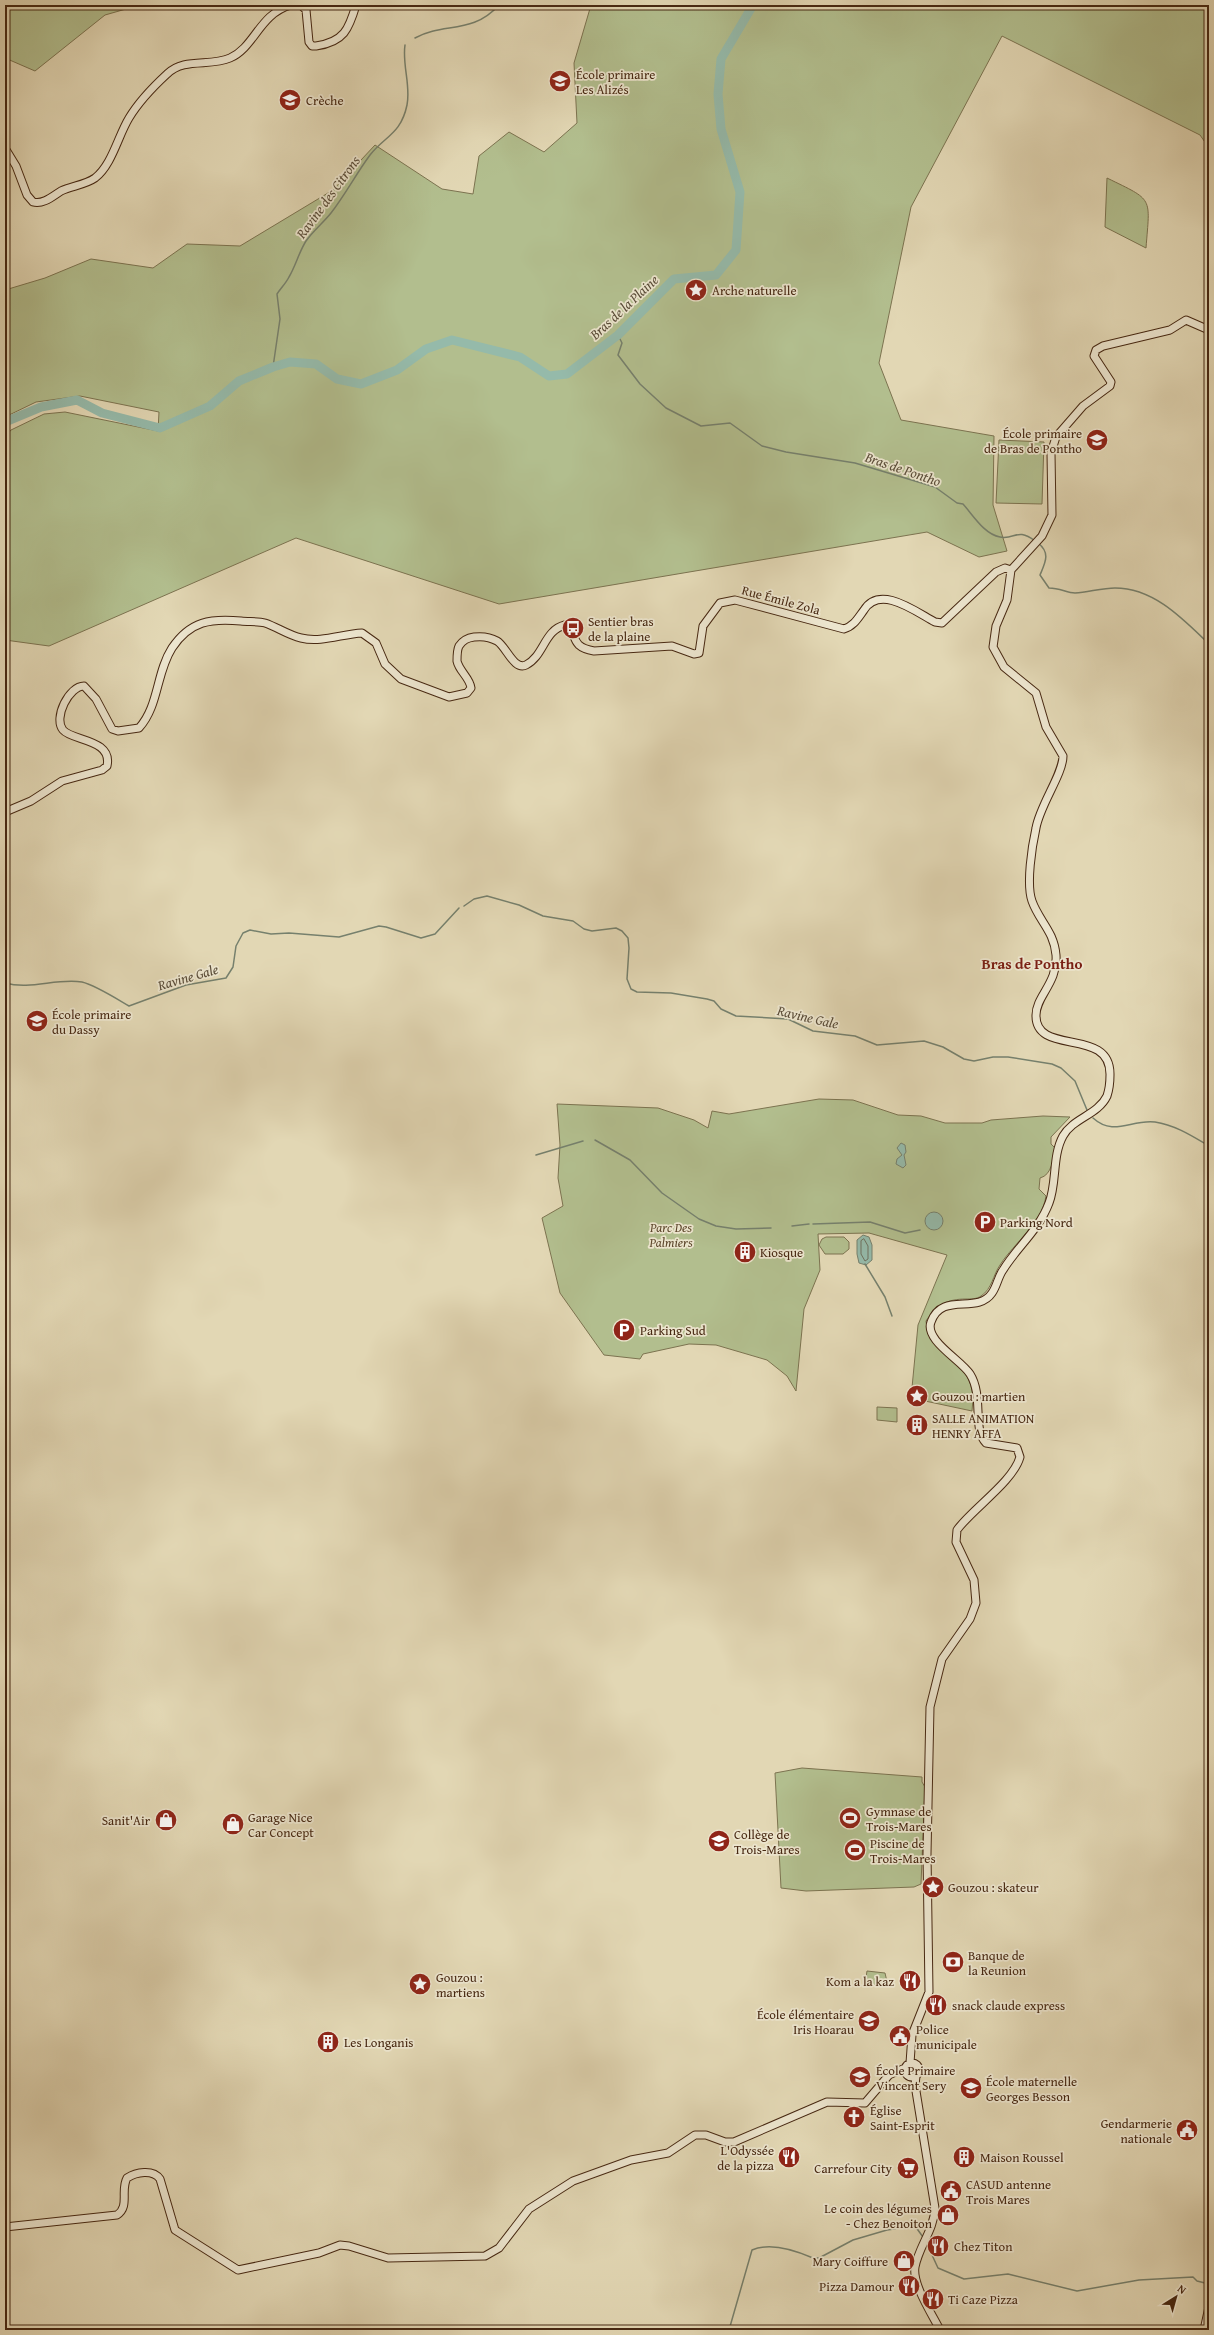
<svg xmlns="http://www.w3.org/2000/svg" width="1214" height="2335" viewBox="0 0 1214 2335" font-family="'Gentium Book Plus',serif">
<rect width="100%" height="100%" fill="#e2d7b4"/>
<filter id="stains"><feTurbulence type="fractalNoise" baseFrequency=".005" numOctaves="4"/><feColorMatrix values="0 0 0 0 .2 0 0 0 0 .09 0 0 0 0 .02 0 0 0 .5 -.17"/></filter>
<radialGradient id="worn" r=".72"><stop offset=".6" stop-color="#630" stop-opacity="0"/><stop offset="1" stop-color="#630" stop-opacity=".3"/></radialGradient>
<path fill="#b2be8e" stroke="#7c7350" d="M5,5H140L105,15L35,71L5,58Z
M591,5H1209V148L1200,135L1002,36L911,207L879,363L901,420L994,436L993,505L1007,551L979,557L927,532L499,604L296,538L49,646L5,640V437L11,430L44,414L65,412L158,431L159,412L80,396L36,402L5,417V290L45,278L91,259L153,268L187,244L240,246L333,190L375,145L442,189L473,194L479,156L509,132L544,152L577,123L574,63Z
M1107,178C1154,201 1150,196 1146,248L1105,227Z
M999,440L1044,442L1042,504L996,503Z
M819,1099L853,1100L898,1115L921,1116L945,1123H982L991,1120L1043,1116L1070,1117L1051,1137V1144L1055,1148C1053,1159 1052,1175 1040,1178L1039,1189L1046,1196C1042,1223 1014,1243 1000,1265C993,1275 992,1289 981,1296C977,1299 971,1299 966,1299C947,1299 936,1305 926,1321C928,1362 980,1355 972,1411L911,1398L918,1325L947,1255L869,1233L818,1234L820,1270L804,1309L796,1391L787,1376L767,1360L716,1345L689,1344L643,1354L640,1359L604,1355L560,1293L542,1218L563,1206L558,1178L560,1145L557,1104L658,1108L694,1120L708,1128L712,1111L729,1114Z
M826,1237H844L849,1242V1249L843,1254H825L819,1245L822,1239Z
M877,1407L897,1408V1422L877,1420Z
M802,1768L922,1777V1782L925,1787L921,1884L914,1887L806,1891L781,1888L775,1773Z
M867,1971L885,1973L888,1986L865,1984Z"/>
<path fill="#95baaa" stroke="#76806d" d="M901,1143L905,1145L906,1152L904,1155L906,1165L903,1168L896,1164L897,1159L902,1155L897,1148Z
M925 1221a9 9 0 1 1 18 0a9 9 0 1 1-18 0Z
M863,1235L869,1237L872,1245V1260L866,1265L859,1263L857,1254V1240Z
M850,1842H860L861,1859H850Z"/>
<g fill="none" stroke-linecap="round" stroke-linejoin="round">
<path stroke="#6e715e" stroke-width="1" d="M864,1239L868,1246V1259L865,1261L861,1254V1241Z"/>
<path stroke="#76806d" stroke-width="1.5" d="M415,38C444,22 472,35 499,5
M618,335L622,343L618,355L640,384L666,408L701,426L730,423L762,446L786,452L855,463L935,487L957,503L963,504C973,515 984,534 1000,537C1015,540 1017,527 1035,541
M273,367L280,319L277,294C281,288 286,283 289,277C296,265 299,252 306,241C313,231 323,223 331,213C345,195 356,174 370,155C385,136 401,134 407,105C411,85 402,65 405,45
M1038,543C1051,553 1045,563 1040,575L1049,588C1060,588 1067,593 1075,593C1089,592 1102,588 1115,588C1154,588 1183,619 1209,644
M464,906L474,899L487,896L519,905L543,916L573,921L584,929L592,931L616,928L622,931L628,938L629,948L627,979L631,989L637,992L671,993L707,999L714,1001L721,1009L736,1016L788,1019L813,1031L855,1036L877,1045L924,1041L943,1047L964,1059L974,1061L993,1057H1008L1052,1064L1061,1068L1075,1081L1087,1110
M5,983C31,990 56,978 82,982C95,985 117,999 129,1006L186,985L226,978L233,967L236,946L243,933L250,930L271,934L289,933L339,937L379,926L386,927L421,938L435,934L459,908
M1093,1118C1114,1137 1131,1119 1155,1122C1175,1125 1192,1136 1209,1146
M595,1140L630,1160L662,1193L699,1219L716,1226L736,1229L771,1228
M536,1155L583,1141
M813,1224L870,1222L905,1233L920,1230
M792,1226L809,1224
M865,1264L885,1297L892,1316
M926,2242L938,2268L964,2279L1008,2274L1077,2291L1139,2280L1193,2277L1197,2281L1209,2284
M729,2330L752,2250C770,2242 797,2251 813,2258H819L853,2240L887,2230L915,2226L923,2237"/>
<path stroke="#95baaa" stroke-width="9" d="M5,422L41,407L77,400L102,413L160,428L210,406L239,381L273,367L290,362L316,364L337,379L361,384L397,370L426,349L452,340L520,357L549,376L567,374L618,335L674,279L716,275L736,250L740,192L721,129L718,94L721,59L753,5"/>
<g stroke="#472812" stroke-width="9">
<path id="secondary" d="M301,5L306,10L309,42L312,46H316C344,42 349,29 356,5
M5,148L16,166L27,195L33,202C43,205 53,196 61,191C71,186 85,185 95,178C112,165 118,136 129,118C138,103 154,86 167,74C184,57 210,67 230,58C255,47 259,14 291,5
M5,812L31,801L62,781L102,770L107,766C113,739 72,741 63,730C53,718 69,686 84,686L96,699L112,729L118,731L139,728C159,706 156,673 172,648C190,621 211,618 241,621C248,622 258,621 265,623C277,627 288,635 301,638C321,643 342,634 362,633L376,643L385,664L401,679L449,697L467,693L471,688C470,678 459,671 457,661C457,657 457,650 459,646C463,640 467,638 474,637C482,636 490,637 497,641C506,646 514,671 526,665C544,656 544,630 565,625C580,633 567,646 594,651L672,646L694,654L699,653L703,626L720,603L735,600L844,629C854,626 858,618 864,610C880,584 916,612 935,622L942,623L996,572L1005,568L1011,570L1042,536L1052,515L1051,453L1056,437L1083,406L1110,386L1111,382L1094,356L1096,350L1103,346L1170,330L1186,320L1209,330
M910,2063L912,2035L929,1992L927,1854L930,1707L942,1659L970,1619L976,1603L974,1580L956,1542L957,1530C972,1509 1013,1482 1020,1457L1017,1448L986,1443C972,1429 984,1396 970,1374C961,1360 924,1340 931,1322C942,1291 977,1315 992,1293C997,1286 998,1277 1003,1270C1017,1247 1039,1230 1049,1203C1057,1183 1052,1156 1063,1136C1073,1118 1098,1115 1107,1096C1109,1090 1110,1082 1110,1075C1111,1026 1035,1057 1036,1015C1036,996 1058,983 1056,955C1054,931 1039,921 1032,901C1026,884 1032,846 1036,828C1040,805 1063,774 1063,756L1046,727L1036,693L1004,667L993,647L996,626L1007,600L1011,570
M905 2070a7 7 0 1 1 14 0a7 7 0 1 1-14 0Z
M916,2076L915,2085L935,2208C934,2230 919,2246 915,2267C912,2284 932,2314 940,2330
M5,2227L117,2215C130,2207 120,2190 127,2178C136,2172 153,2169 160,2179L175,2230L238,2270L319,2253L340,2245L349,2246L388,2258L485,2256L499,2248L529,2209L573,2181L631,2160L668,2153L695,2135H706L725,2142H734L827,2102L865,2103L889,2075L905,2068
M1204,2330L1209,2307"/>
</g>
<use href="#secondary" stroke="#ece5ce" stroke-width="7"/>
</g>
<defs>
<g id="school-disc" transform="scale(1.15)"><circle r="9.5" fill="#8f2418" stroke="#ece5ce"/><path d="M0-5L7-2L0 1L-7-2ZM-4 1L0 2.5L4 1V4Q0 6-4 4Z" fill="#fff"/></g>
<g id="sight-disc" transform="scale(1.15)"><circle r="9.5" fill="#8f2418" stroke="#ece5ce"/><path d="M0-6L1.8-2.2L6-1.7L2.9 1.2L3.7 5.4L0 3.3L-3.7 5.4L-2.9 1.2L-6-1.7L-1.8-2.2Z" fill="#fff"/></g>
<g id="bus-disc" transform="scale(1.15)"><circle r="9.5" fill="#8f2418" stroke="#ece5ce"/><path d="M-5-6H5V4H4V6H2V4H-2V6H-4V4H-5ZM-3.5-4V0h7V-4ZM-3.5 1.2v1.5H-2V1.2ZM2 1.2v1.5H3.5V1.2Z" fill="#fff"/></g>
<g id="parking-disc" transform="scale(1.15)"><circle r="9.5" fill="#8f2418" stroke="#ece5ce"/><path d="M-3.5-5.5H1a3.5 3.5 0 0 1 0 7H-1V5.5H-3.5ZM-1-3.4V-.6H.8a1.4 1.4 0 0 0 0-2.8Z" fill="#fff"/></g>
<g id="building-disc" transform="scale(1.15)"><circle r="9.5" fill="#8f2418" stroke="#ece5ce"/><path d="M-4-6H4V6H1V3H-1V6H-4ZM-2.5-4.3h1.7v1.8h-1.7ZM.8-4.3h1.7v1.8H.8ZM-2.5-1h1.7V.8h-1.7ZM.8-1h1.7V.8H.8Z" fill="#fff"/></g>
<g id="stadium-disc" transform="scale(1.15)"><circle r="9.5" fill="#8f2418" stroke="#ece5ce"/><path d="M0-5a6.5 5 0 1 0 0 10a6.5 5 0 1 0 0-10ZM-3.5-1.8h7v3.6h-7Z" fill="#fff"/></g>
<g id="shop-disc" transform="scale(1.15)"><circle r="9.5" fill="#8f2418" stroke="#ece5ce"/><path d="M-5-2.5h2.3a2.7 3.5 0 0 1 5.4 0H5L5.5 6h-11ZM-1.5-2.5h3a1.5 2.3 0 0 0-3 0Z" fill="#fff"/></g>
<g id="bank-disc" transform="scale(1.15)"><circle r="9.5" fill="#8f2418" stroke="#ece5ce"/><path d="M-6-4H6V4H-6ZM0-2.3a2.3 2.3 0 1 0 0 4.6a2.3 2.3 0 1 0 0-4.6Z" fill="#fff"/></g>
<g id="restaurant-disc" transform="scale(1.15)"><circle r="9.5" fill="#8f2418" stroke="#ece5ce"/><path d="M-5-6h1v4h1v-4h1v4h1v-4h1v5L-1.5 .5V6h-2V.5L-5-1ZM5-6V6H3V1.5H1.5Q1.5-4 5-6Z" fill="#fff"/></g>
<g id="civic-disc" transform="scale(1.15)"><circle r="9.5" fill="#8f2418" stroke="#ece5ce"/><path d="M-.6-6.5H3V-4.5H.6V-3L4-1V1h2V6H-6V1h2V-1L-.6-3ZM-1.2 2.5V6h2.4V2.5Z" fill="#fff"/></g>
<g id="church-disc" transform="scale(1.15)"><circle r="9.5" fill="#8f2418" stroke="#ece5ce"/><path d="M-1.2-6h2.4v3.5h3.3v2.4h-3.3V6h-2.4V-.1h-3.3v-2.4h3.3Z" fill="#fff"/></g>
<g id="supermarket-disc" transform="scale(1.15)"><circle r="9.5" fill="#8f2418" stroke="#ece5ce"/><path d="M-6-5.5h2.5l.6 2H6L4.5 2H-2.5L-4.4-4H-6ZM-1.5 3.2a1.3 1.3 0 1 0 .1 0ZM3 3.2a1.3 1.3 0 1 0 .1 0Z" fill="#fff"/></g>
</defs>
<g fill-rule="evenodd">
<use href="#school-disc" x="560" y="81"/>
<use href="#school-disc" x="290" y="100"/>
<use href="#sight-disc" x="696" y="290"/>
<use href="#school-disc" x="1097" y="440"/>
<use href="#bus-disc" x="573" y="628"/>
<use href="#school-disc" x="37" y="1021"/>
<use href="#parking-disc" x="985" y="1222"/>
<use href="#building-disc" x="745" y="1252"/>
<use href="#parking-disc" x="624" y="1330"/>
<use href="#sight-disc" x="917" y="1396"/>
<use href="#building-disc" x="917" y="1425"/>
<use href="#stadium-disc" x="850" y="1818"/>
<use href="#shop-disc" x="166" y="1820"/>
<use href="#shop-disc" x="233" y="1824"/>
<use href="#school-disc" x="719" y="1841"/>
<use href="#stadium-disc" x="855" y="1850"/>
<use href="#sight-disc" x="933" y="1887"/>
<use href="#bank-disc" x="953" y="1962"/>
<use href="#restaurant-disc" x="910" y="1981"/>
<use href="#sight-disc" x="420" y="1984"/>
<use href="#restaurant-disc" x="936" y="2005"/>
<use href="#school-disc" x="869" y="2021"/>
<use href="#civic-disc" x="900" y="2036"/>
<use href="#building-disc" x="328" y="2042"/>
<use href="#school-disc" x="860" y="2077"/>
<use href="#school-disc" x="971" y="2088"/>
<use href="#church-disc" x="854" y="2117"/>
<use href="#civic-disc" x="1187" y="2130"/>
<use href="#restaurant-disc" x="789" y="2157"/>
<use href="#building-disc" x="964" y="2157"/>
<use href="#supermarket-disc" x="908" y="2168"/>
<use href="#civic-disc" x="951" y="2191"/>
<use href="#shop-disc" x="948" y="2215"/>
<use href="#restaurant-disc" x="938" y="2246"/>
<use href="#shop-disc" x="904" y="2261"/>
<use href="#restaurant-disc" x="909" y="2286"/>
<use href="#restaurant-disc" x="933" y="2299"/>
</g>
<g text-anchor="middle" dominant-baseline="central" stroke-width="3.5" stroke-linejoin="round" paint-order="stroke">
<g font-size="13" fill="#472812" stroke="#ece5ce" text-anchor="start">
<text x="576" y="74">École primaire<tspan x="576" dy="15">Les Alizés</tspan></text>
<text x="306" y="100">Crèche</text>
<text x="712" y="290">Arche naturelle</text>
<text x="1082" y="433" text-anchor="end">École primaire<tspan x="1082" dy="15">de Bras de Pontho</tspan></text>
<text x="588" y="621">Sentier bras<tspan x="588" dy="15">de la plaine</tspan></text>
<text x="52" y="1014">École primaire<tspan x="52" dy="15">du Dassy</tspan></text>
<text x="1000" y="1222">Parking Nord</text>
<text x="760" y="1252">Kiosque</text>
<text x="640" y="1330">Parking Sud</text>
<text x="932" y="1396">Gouzou : martien</text>
<text x="932" y="1418">SALLE ANIMATION<tspan x="932" dy="15">HENRY AFFA</tspan></text>
<text x="866" y="1811">Gymnase de<tspan x="866" dy="15">Trois-Mares</tspan></text>
<text x="248" y="1817">Garage Nice<tspan x="248" dy="15">Car Concept</tspan></text>
<text x="150" y="1820" text-anchor="end">Sanit'Air</text>
<text x="734" y="1834">Collège de<tspan x="734" dy="15">Trois-Mares</tspan></text>
<text x="870" y="1843">Piscine de<tspan x="870" dy="15">Trois-Mares</tspan></text>
<text x="948" y="1887">Gouzou : skateur</text>
<text x="968" y="1955">Banque de<tspan x="968" dy="15">la Reunion</tspan></text>
<text x="436" y="1977">Gouzou :<tspan x="436" dy="15">martiens</tspan></text>
<text x="894" y="1981" text-anchor="end">Kom a la kaz</text>
<text x="952" y="2005">snack claude express</text>
<text x="854" y="2014" text-anchor="end">École élémentaire<tspan x="854" dy="15">Iris Hoarau</tspan></text>
<text x="916" y="2029">Police<tspan x="916" dy="15">municipale</tspan></text>
<text x="344" y="2042">Les Longanis</text>
<text x="876" y="2070">École Primaire<tspan x="876" dy="15">Vincent Sery</tspan></text>
<text x="986" y="2081">École maternelle<tspan x="986" dy="15">Georges Besson</tspan></text>
<text x="870" y="2110">Église<tspan x="870" dy="15">Saint-Esprit</tspan></text>
<text x="1172" y="2123" text-anchor="end">Gendarmerie<tspan x="1172" dy="15">nationale</tspan></text>
<text x="774" y="2150" text-anchor="end">L'Odyssée<tspan x="774" dy="15">de la pizza</tspan></text>
<text x="980" y="2157">Maison Roussel</text>
<text x="892" y="2168" text-anchor="end">Carrefour City</text>
<text x="966" y="2184">CASUD antenne<tspan x="966" dy="15">Trois Mares</tspan></text>
<text x="932" y="2208" text-anchor="end">Le coin des légumes<tspan x="932" dy="15">- Chez Benoiton</tspan></text>
<text x="954" y="2246">Chez Titon</text>
<text x="888" y="2261" text-anchor="end">Mary Coiffure</text>
<text x="894" y="2286" text-anchor="end">Pizza Damour</text>
<text x="948" y="2299">Ti Caze Pizza</text>
</g>
<g font-size="13" fill="#472812" stroke="#ece5ce">
<text transform="translate(781 600) rotate(15)">Rue Émile Zola</text>
</g>
<g font-size="13" font-style="italic" fill="#5c462b" stroke="#ece5ce">
<text x="671" y="1227">Parc Des<tspan x="671" dy="15">Palmiers</tspan></text>
</g>
<g font-size="14" font-style="italic" fill="#5a4c38" stroke="#ece5ce">
<text transform="translate(328 197) rotate(-54)">Ravine des Citrons</text>
<text transform="translate(624 307) rotate(-43)">Bras de la Plaine</text>
<text transform="translate(903 469) rotate(19)">Bras de Pontho</text>
<text transform="translate(188 977) rotate(-16)">Ravine Gale</text>
<text transform="translate(808 1017) rotate(13)">Ravine Gale</text>
</g>
<g font-size="15" font-weight="bold" fill="#7a1f14" stroke="#ece5ce">
<text x="1032" y="963">Bras de Pontho</text>
</g>
</g>
<rect width="1214" height="2335" fill="none" stroke="#e2d7b4" stroke-width="20"/>
<rect x="6" y="6" width="1202" height="2323" fill="none" stroke="#472812" stroke-width="2"/>
<rect x="10" y="10" width="1194" height="2315" fill="none" stroke="#472812"/>
<g transform="translate(1176 2297) rotate(37)" stroke="#ece5ce" stroke-width="3" paint-order="stroke">
<path d="M0-3L7 15L0 10L-7 15Z" fill="#472812"/>
<text y="-6" font-size="11" font-weight="bold" text-anchor="middle" fill="#472812">N</text>
</g>
<rect width="100%" height="100%" filter="url(#stains)"/>
<rect width="100%" height="100%" fill="url(#worn)"/>
</svg>
